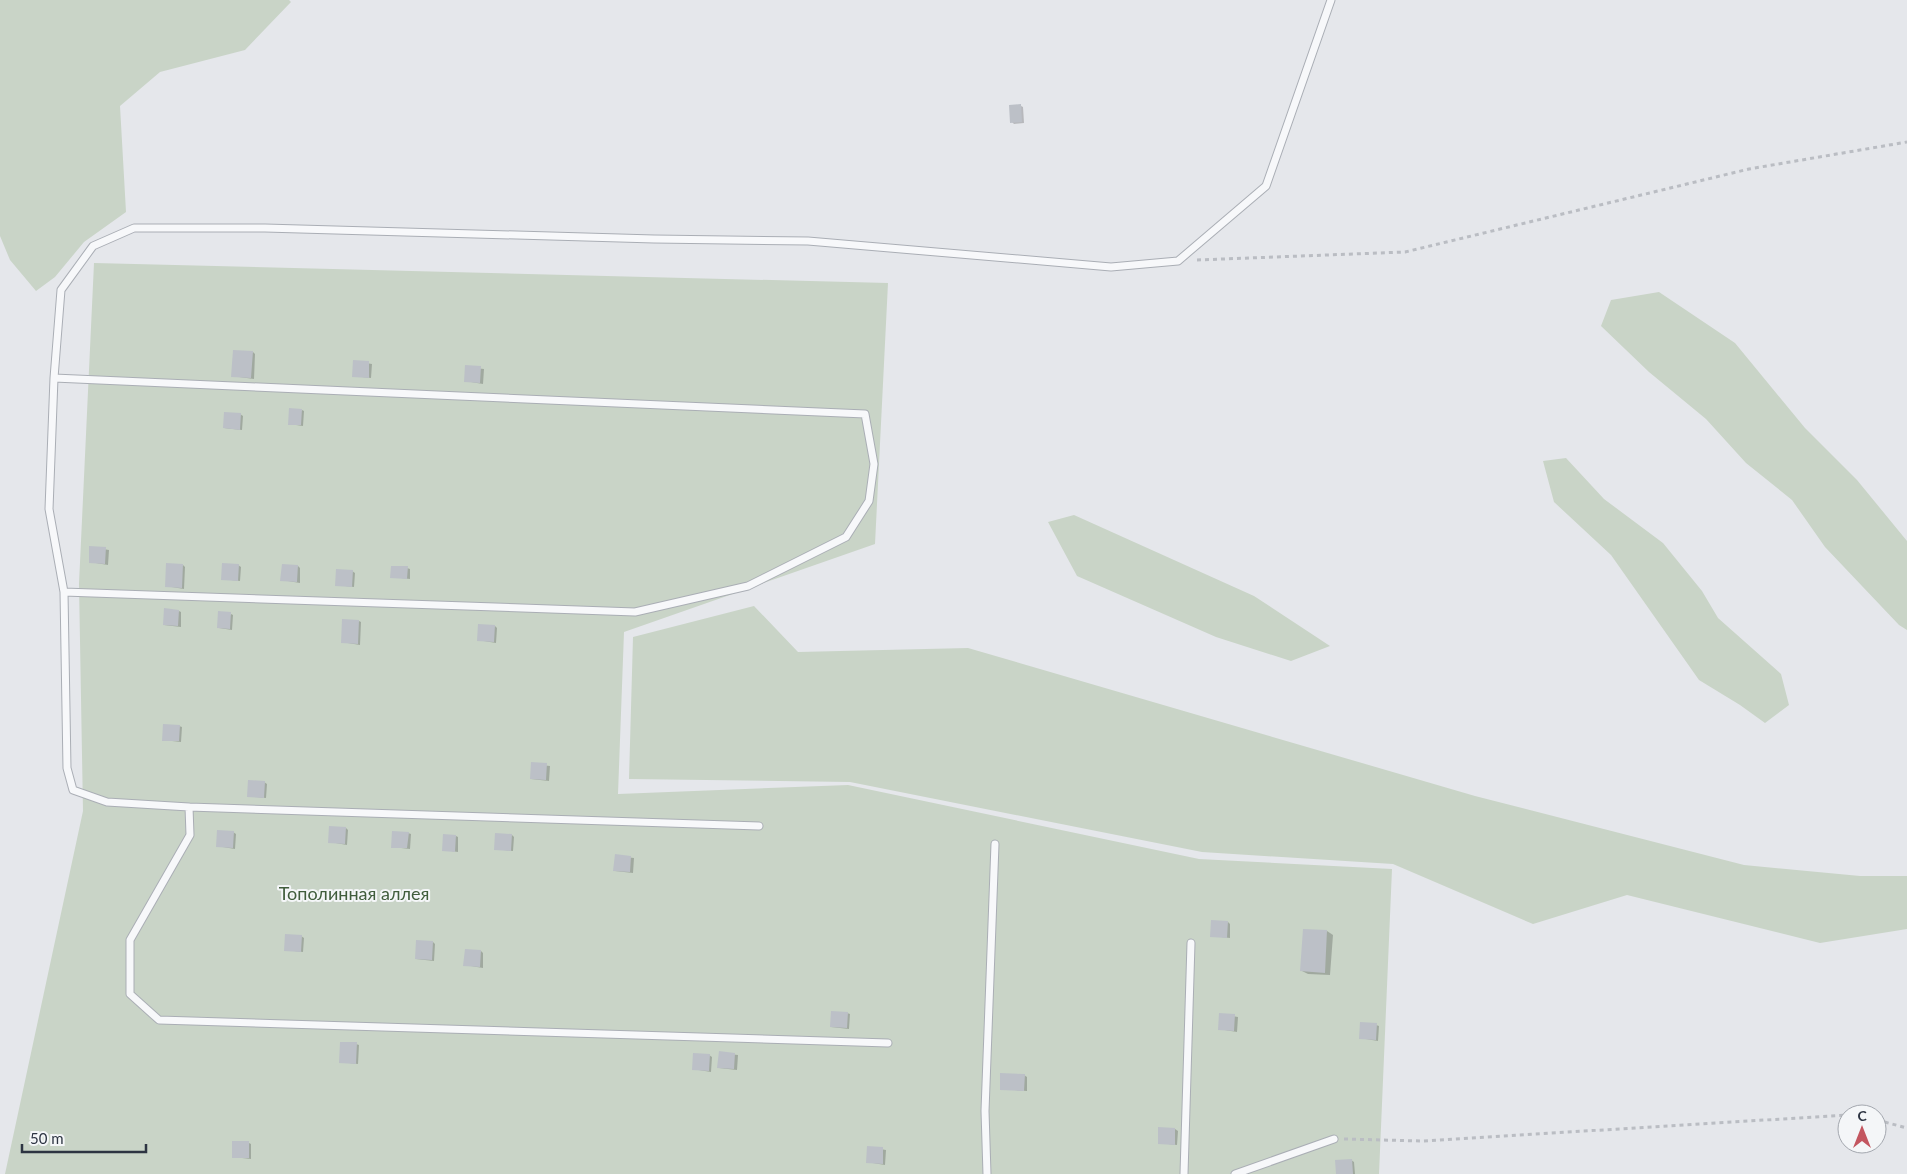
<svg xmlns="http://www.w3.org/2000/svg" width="1907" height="1174" viewBox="0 0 1907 1174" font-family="Lato,sans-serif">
<rect width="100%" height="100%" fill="#e5e7eb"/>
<path fill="#c9d4c7" d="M0,0H289L291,2L245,50L160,72L120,106L126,212L84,242L55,277L36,291L10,260L0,236Z
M94,263L888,283L875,544L624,632L618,794L848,785L1199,859L1392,869L1379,1174H5L83,811L79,584Z
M1659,292L1735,343L1805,428L1857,480L1907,541V630L1899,625L1825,547L1792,500L1746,463L1706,419L1649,372L1601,326L1611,300Z
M1566,458L1604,499L1663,543L1702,591L1718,618L1781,674L1789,705L1765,723L1740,705L1699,680L1611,555L1554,502L1543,461Z
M1074,515L1254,596L1330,646L1291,661L1216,637L1077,576L1048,522Z
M754,606L798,652L968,648L1475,796L1744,865L1860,876H1907V929L1820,943L1627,895L1533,924L1393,864L1202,852L850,782L629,779L633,637Z"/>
<path fill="#0003" d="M1021,106L1023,107L1024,123L1014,124L1012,122Z
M253,352L255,354L254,379L232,376Z
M354,361L372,364L371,378L353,376Z
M466,367L484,369L483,384L465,381Z
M302,410L304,411L303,426L289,424Z
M240,414L243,416L242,430L224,428Z
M91,547L109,550L108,565L90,562Z
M183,565L185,567L184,589L166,586Z
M238,565L241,567L240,581L222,579Z
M298,566L300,568V583L282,580Z
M407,568L410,569V579L392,577Z
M352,571L355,573L354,587L336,585Z
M179,611L181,612V627L164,625Z
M231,614L233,615L232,630L219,628Z
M359,621L361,622L360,645L342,642Z
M495,626L497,628L496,643L478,640Z
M179,726L182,727L181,742L163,740Z
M532,764L550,766L549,781L531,779Z
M264,782L267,784L266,798L248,796Z
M346,828L348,830L347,845L330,842Z
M233,832L236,834L235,849L217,846Z
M408,833L411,834L410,849L392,847Z
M512,835L514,837L513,851L496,849Z
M456,836L458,837V852L444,850Z
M616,856L634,858L633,873L615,871Z
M1228,922L1230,924V938L1212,936Z
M1327,931L1333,935L1330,975L1308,974L1302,971Z
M301,936L304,938L303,952L285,950Z
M433,942L435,944L434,961L416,959Z
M481,951L483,953V968L465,965Z
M847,1013L850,1014L849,1029L831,1027Z
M1220,1014L1238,1017L1237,1032L1219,1029Z
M1376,1025L1379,1026L1378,1041L1360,1038Z
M356,1044L359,1045L358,1064L340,1062Z
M720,1053L738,1055L737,1070L719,1068Z
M709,1055L712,1057L711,1072L693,1069Z
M1024,1075L1027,1077V1091L1001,1089Z
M1175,1129L1178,1131L1177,1145L1159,1143Z
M249,1143L251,1144V1159L233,1157Z
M868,1147L886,1150L885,1165L867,1162Z
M1351,1160L1354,1162L1355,1174H1337Z"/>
<path fill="#bcc0c7" d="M1021,104L1022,122L1010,123L1009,105Z
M233,350L253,351L251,378L231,377Z
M353,360L369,361V378L352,377Z
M465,365L481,366L480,383L464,382Z
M289,408L302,409L301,425H288Z
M224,412L241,413L240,430L223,428Z
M89,546L106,547L105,564L89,563Z
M166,563L183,564L182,588L165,587Z
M222,563L239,564L238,581L221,580Z
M282,564L298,565L297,582L280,581Z
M391,566H408L407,579L390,578Z
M336,569L353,570L352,587L335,586Z
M164,608L179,610L178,626L163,625Z
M218,611L231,612L230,629L217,628Z
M342,619L359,620L358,644L341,643Z
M478,624L495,625L494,642L477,641Z
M163,724L180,725L179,741H162Z
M531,762L547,763L546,780L530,779Z
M248,780L265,781L264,798L247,797Z
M329,826L346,827L345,844L328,843Z
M217,830L234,831L233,848L216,847Z
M392,831L409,832L407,848H391Z
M495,833L512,834L511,851L494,850Z
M443,834L456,835L455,852L442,851Z
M615,854L631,856L630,872L613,871Z
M1211,920L1228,921L1227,938L1210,937Z
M1303,929L1327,930L1325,973L1300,971Z
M285,934L302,935L301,952L284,951Z
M416,940L433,941L432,960L415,959Z
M465,949L481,950L480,967L463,966Z
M831,1011L848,1012L847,1028L830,1027Z
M1219,1013L1235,1014L1234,1031L1218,1030Z
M1360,1022L1377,1023L1376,1040L1359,1039Z
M340,1042H357L356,1064L339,1063Z
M719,1051L735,1053L734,1069L717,1068Z
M693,1053L710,1054L709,1071L692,1070Z
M1000,1073L1025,1074L1024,1091L1000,1090Z
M1158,1127L1175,1128V1145L1158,1144Z
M232,1141H249V1158H232Z
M867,1146L883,1147V1164L866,1163Z
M1352,1159L1353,1174H1336L1335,1160Z"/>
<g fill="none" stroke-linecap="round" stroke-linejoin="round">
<g stroke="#aaaeb5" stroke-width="9">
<path id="service" d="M54,378L61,290L93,246L134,228H265L654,239L808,241L1111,267L1178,261L1266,186L1331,0
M64,592L49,509L54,378L865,414L874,464L869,501L846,537L748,586L635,612L64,592L67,768L73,790L107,802L189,807
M759,826L189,807L190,835L130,940V994L159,1020L888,1043
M987,1174L985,1111L995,844
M1184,1174L1191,943
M1235,1174L1334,1139"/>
</g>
<path stroke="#babdc3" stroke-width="3" stroke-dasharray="4 4" stroke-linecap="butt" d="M1197,260L1405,252L1749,169L1907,142
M1877,1120L1907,1128
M1344,1139L1422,1141L1847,1115"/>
<use href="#service" stroke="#f7f8fa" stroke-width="7"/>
</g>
<g text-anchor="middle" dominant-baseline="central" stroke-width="4" stroke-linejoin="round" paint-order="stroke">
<g font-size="18" fill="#405d3c" stroke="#f4f6f8">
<text x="354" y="893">Тополинная аллея</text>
</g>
</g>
<g transform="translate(1862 1129)"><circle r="24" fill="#f4f6f8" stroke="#a4a8af"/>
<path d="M0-4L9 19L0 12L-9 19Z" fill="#c35660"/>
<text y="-8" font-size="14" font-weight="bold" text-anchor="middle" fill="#2d3442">С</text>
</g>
<path d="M22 1144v8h124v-8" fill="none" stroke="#2d3442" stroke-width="2.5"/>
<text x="30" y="1144" font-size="15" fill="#2d3442" stroke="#f4f6f8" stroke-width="4" paint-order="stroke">50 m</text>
</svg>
